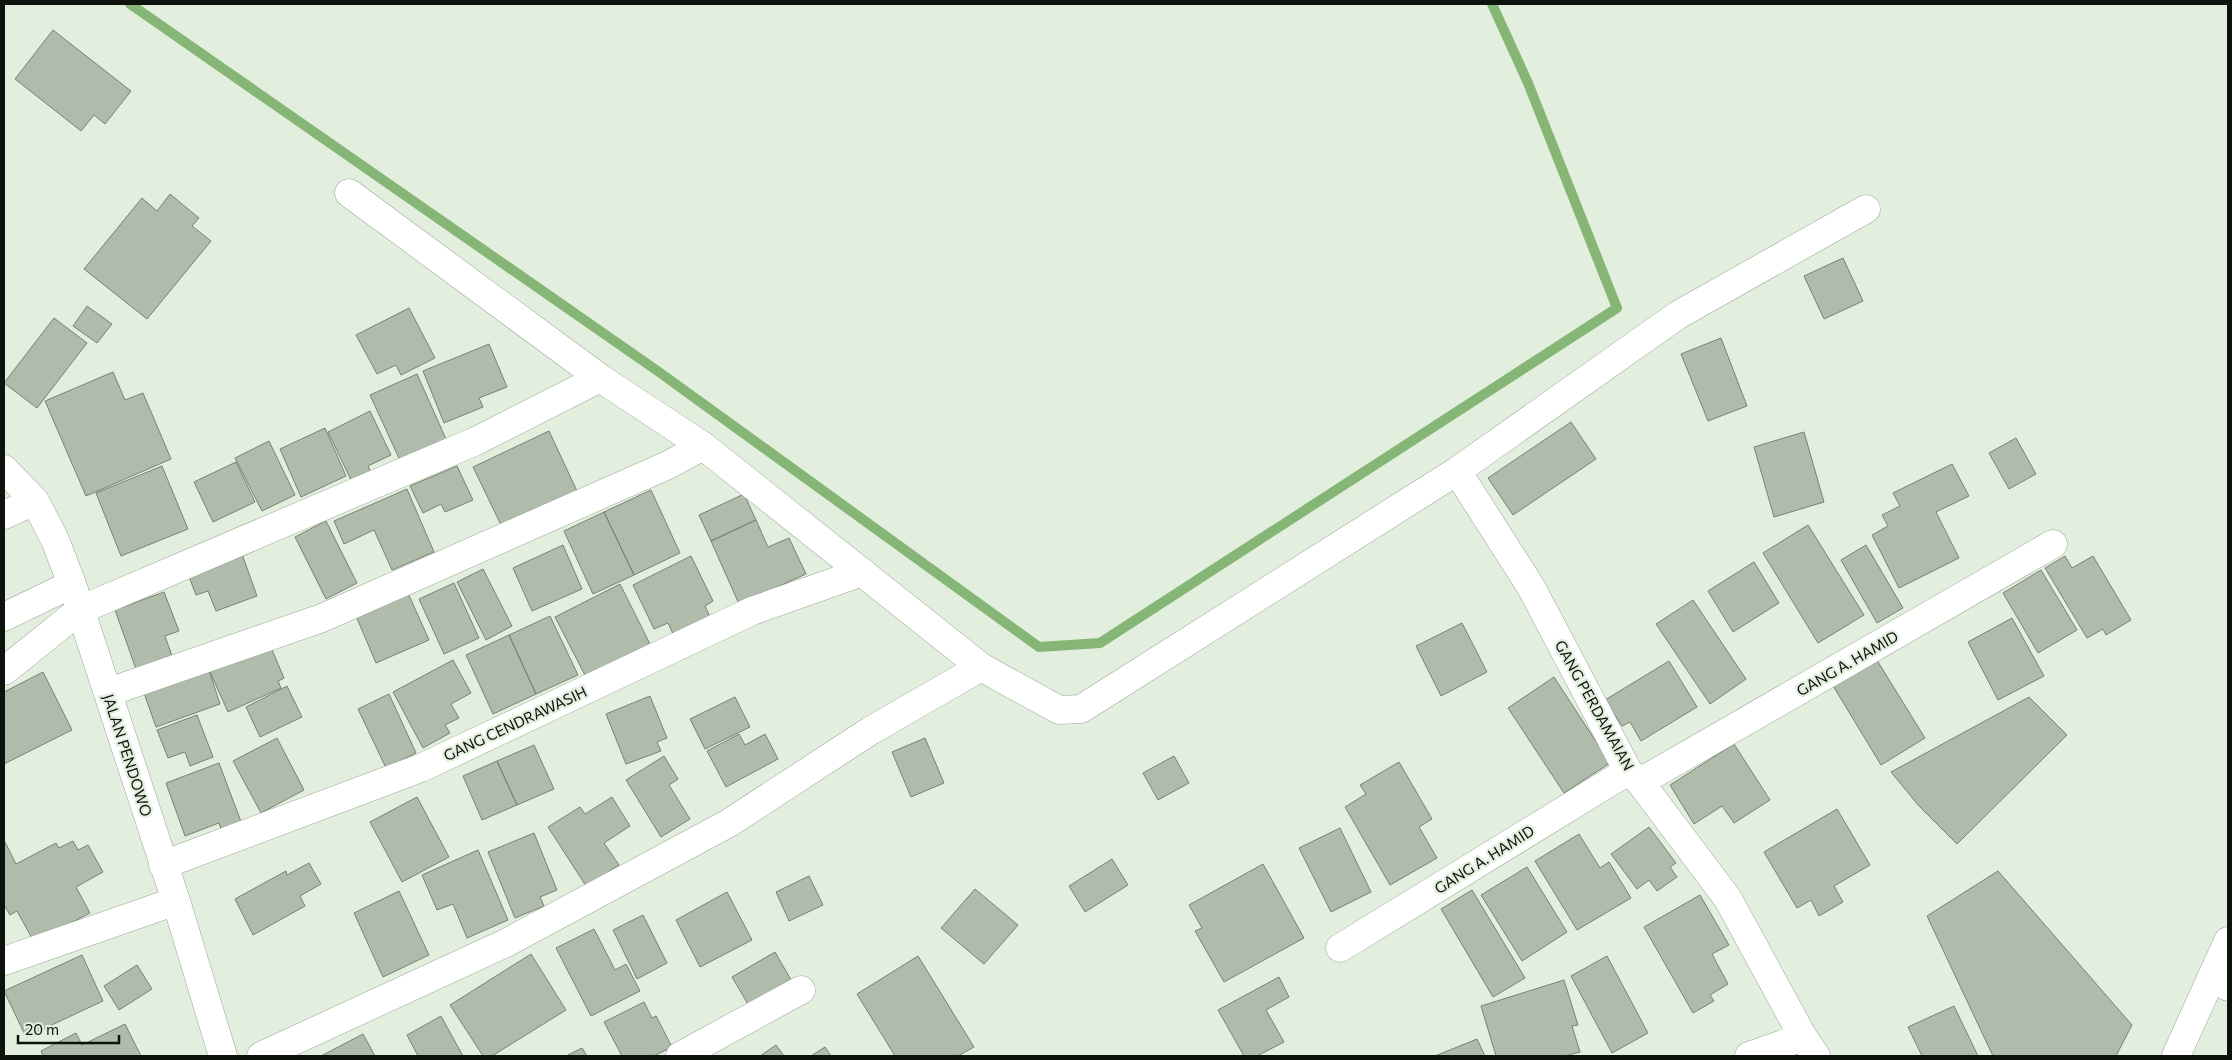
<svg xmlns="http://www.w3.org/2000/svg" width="2232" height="1060" viewBox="0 0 2232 1060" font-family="Commissioner,sans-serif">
<rect width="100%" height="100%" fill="#e3efde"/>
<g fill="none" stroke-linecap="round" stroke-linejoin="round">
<path stroke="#86b675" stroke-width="10" d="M130,4L659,372L1039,647L1100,643L1617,308L1528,83L1492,4"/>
</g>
<path fill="#afbbab" stroke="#778273" d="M53,30L131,91L105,124L94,115L81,131L15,79Z
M170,194L199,218L192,226L211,241L147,319L84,269L142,198L157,211Z
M1843,258L1863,301L1824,319L1804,276Z
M87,306L112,324L97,343L73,326Z
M409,308L435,358L401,375L396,365L377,374L356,335Z
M54,318L87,343L37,408L4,383Z
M1721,338L1747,406L1708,421L1681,354Z
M489,344L507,387L479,398L483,407L444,423L423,371Z
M113,372L125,400L143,393L171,459L86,496L45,401Z
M417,374L450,448L404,469L370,395Z
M370,411L391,455L368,466L371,473L352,482L328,432Z
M1571,422L1596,459L1513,515L1488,478Z
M325,428L346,476L301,497L280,449Z
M549,431L577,491L502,527L473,467Z
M1804,432L1824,502L1774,517L1754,447Z
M2016,438L2036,474L2009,489L1989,453Z
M269,441L295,495L262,511L235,458Z
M236,462L255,502L213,522L194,482Z
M1952,464L1969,496L1936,512L1959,558L1899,588L1872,535L1888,526L1882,515L1900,506L1893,493Z
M162,466L188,529L121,556L96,493Z
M457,466L473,500L445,512L441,504L423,513L410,486Z
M407,489L434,552L392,570L374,530L344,544L334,521Z
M651,490L680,553L634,575L604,512Z
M744,494L756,520L711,541L699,515Z
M604,512L634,575L593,594L564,531Z
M756,520L768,547L789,538L806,574L739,604L711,541Z
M326,521L357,583L326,599L295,537Z
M1808,525L1864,615L1818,643L1763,553Z
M563,545L582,589L532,611L513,568Z
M1866,545L1903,608L1877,623L1841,560Z
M242,554L257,596L216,611L208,591L196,595L188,574Z
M691,556L713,601L705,606L712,621L675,638L668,623L654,629L633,585Z
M2065,556L2072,568L2093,556L2131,620L2106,635L2103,629L2087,638L2045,568Z
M1754,562L1779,603L1733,632L1708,591Z
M483,569L512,626L486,640L457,582Z
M2041,570L2077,630L2038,653L2003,593Z
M454,583L479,638L444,654L419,599Z
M620,584L652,648L588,681L555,617Z
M164,592L179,631L165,636L172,656L136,669L115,610Z
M408,593L429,640L376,663L356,616Z
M1693,600L1746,679L1710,704L1656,624Z
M550,616L578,675L536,694L509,635Z
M2012,618L2044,676L1998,700L1968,642Z
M1462,623L1487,672L1441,696L1416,646Z
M509,635L536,694L493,714L466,655Z
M270,645L284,678L278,681L281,688L228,712L210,672Z
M1875,657L1925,738L1881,765L1832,684Z
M453,660L471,693L451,704L459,718L445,725L450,733L423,748L393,692Z
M1669,661L1697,707L1641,741L1630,722L1622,726L1605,700Z
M209,670L220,704L156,727L144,693Z
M43,672L72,730L4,764V692Z
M1554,677L1610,763L1564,793L1508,708Z
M287,686L302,717L260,737L246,707Z
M389,694L416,753L386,768L358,709Z
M650,696L667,738L657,742L661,751L626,764L606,714Z
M735,697L750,727L705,749L690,719Z
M2029,697L2067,735L1957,844L1919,806L1891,772Z
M197,715L213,757L190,766L185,752L168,758L157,730Z
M739,734L745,745L765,734L778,759L726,787L707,751Z
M277,738L304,790L261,813L233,761Z
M925,738L944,783L911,797L892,752Z
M1734,744L1770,800L1734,823L1722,806L1694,824L1670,785Z
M534,745L554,789L517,805L497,761Z
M664,756L678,779L669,785L690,819L661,837L626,780Z
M1174,756L1189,783L1158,800L1143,773Z
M497,761L517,805L482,820L463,776Z
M1399,762L1432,819L1419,827L1437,858L1390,885L1345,807L1366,794L1360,785Z
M219,763L243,827L223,835L219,823L185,836L166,783Z
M417,797L449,857L402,882L370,822Z
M612,797L630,826L604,843L619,865L586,886L548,827L580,807L585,814Z
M1837,809L1870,865L1834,886L1843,902L1819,916L1811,900L1797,908L1764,852Z
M1649,827L1676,863L1670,867L1677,877L1657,891L1649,880L1637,889L1611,854Z
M1340,828L1371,892L1331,912L1299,848Z
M534,833L557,890L540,897L544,906L515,918L488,852Z
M1579,834L1600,868L1609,862L1631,898L1577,930L1535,861Z
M4,840L16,864L56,843L59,848L73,841L78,850L88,845L103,872L76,887L90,913L34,942L17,911L10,915L4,905Z
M478,850L508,920L467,938L453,904L437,910L422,875Z
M1112,859L1128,885L1085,912L1069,886Z
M309,863L321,884L300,896L305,906L253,935L235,899L286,871L287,875Z
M1263,864L1304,938L1224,982L1195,931L1202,928L1189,905Z
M1527,867L1567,932L1522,961L1481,895Z
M1998,871L2132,1025L2116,1056H1993L1927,916Z
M809,876L823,905L789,921L776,892Z
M975,889L1018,925L984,964L941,928Z
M1472,890L1525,978L1493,997L1441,909Z
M399,891L429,955L383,977L354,913Z
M727,892L752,940L700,967L676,920Z
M1700,895L1729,945L1712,954L1728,984L1710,995L1714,1001L1693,1013L1644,927Z
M643,915L667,963L637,979L613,930Z
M594,929L615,970L626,964L640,991L591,1016L556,948Z
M775,952L794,985L752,1011L732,977Z
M531,954L566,1010L492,1056H483L450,1005Z
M82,955L103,1001L26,1037L4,991Z
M918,956L974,1047L958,1056H895L857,994Z
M1607,956L1648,1033L1612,1053L1571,976Z
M137,965L152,989L119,1010L104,986Z
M1279,977L1289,997L1266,1010L1284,1042L1257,1056H1244L1218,1010Z
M1564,980L1578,1025L1572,1026L1580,1052L1565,1056H1496L1481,1006Z
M644,1002L652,1018L656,1016L672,1047L654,1056H622L604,1022Z
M1954,1006L1978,1056H1922L1908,1027Z
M441,1016L463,1056H418L407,1035Z
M125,1024L141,1056H43L41,1051L76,1033L82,1045Z
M363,1034L375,1056H321Z
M1477,1039L1485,1056H1435Z
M776,1045L784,1056H760Z
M825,1047L831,1056H811Z
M582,1048L587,1056H566Z"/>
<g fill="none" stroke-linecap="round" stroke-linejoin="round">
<g stroke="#9aa696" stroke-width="29">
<path id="minor" d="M349,193L600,378L703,446L981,667L1059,710L1081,709L1457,471L1678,315L1866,209
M4,469L35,501L55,540L72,584L176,901L223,1056
M1457,471L1531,587L1628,771L1640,782L1728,899L1803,1037L1816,1056
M4,515L35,501
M4,617L72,584
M4,671L80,610L476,441L600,378
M109,692L322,618L668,465L703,446
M1640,782L2053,544
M163,865L421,768L752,611L862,572
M1340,948L1628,771
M4,961L176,901
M2212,977L2228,987
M261,1056L506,943L729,823L870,731L981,667
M680,1056L801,990
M1749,1056L1803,1037"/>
</g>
<g stroke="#9aa696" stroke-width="29">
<path id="major" d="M2176,1056L2228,941"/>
</g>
<use href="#minor" stroke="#fff" stroke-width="28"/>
<use href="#major" stroke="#fff" stroke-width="28"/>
</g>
<g text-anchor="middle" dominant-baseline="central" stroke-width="4.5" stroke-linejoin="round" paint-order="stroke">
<g font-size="15" fill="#0e120c" stroke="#e3efde">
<text transform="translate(1847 663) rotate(-30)">GANG A. HAMID</text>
<text transform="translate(1595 705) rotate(61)">GANG PERDAMAIAN</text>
<text transform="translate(515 723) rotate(-25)">GANG CENDRAWASIH</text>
<text transform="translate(128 755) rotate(72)">JALAN PENDOWO</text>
<text transform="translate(1484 859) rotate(-32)">GANG A. HAMID</text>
</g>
</g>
<rect width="2232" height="1060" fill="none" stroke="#0e120c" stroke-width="10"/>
<path d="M18 1035v8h101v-8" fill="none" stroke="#0e120c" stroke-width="2.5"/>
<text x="25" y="1035" font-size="15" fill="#0e120c" stroke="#e3efde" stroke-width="4" paint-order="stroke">20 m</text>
</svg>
